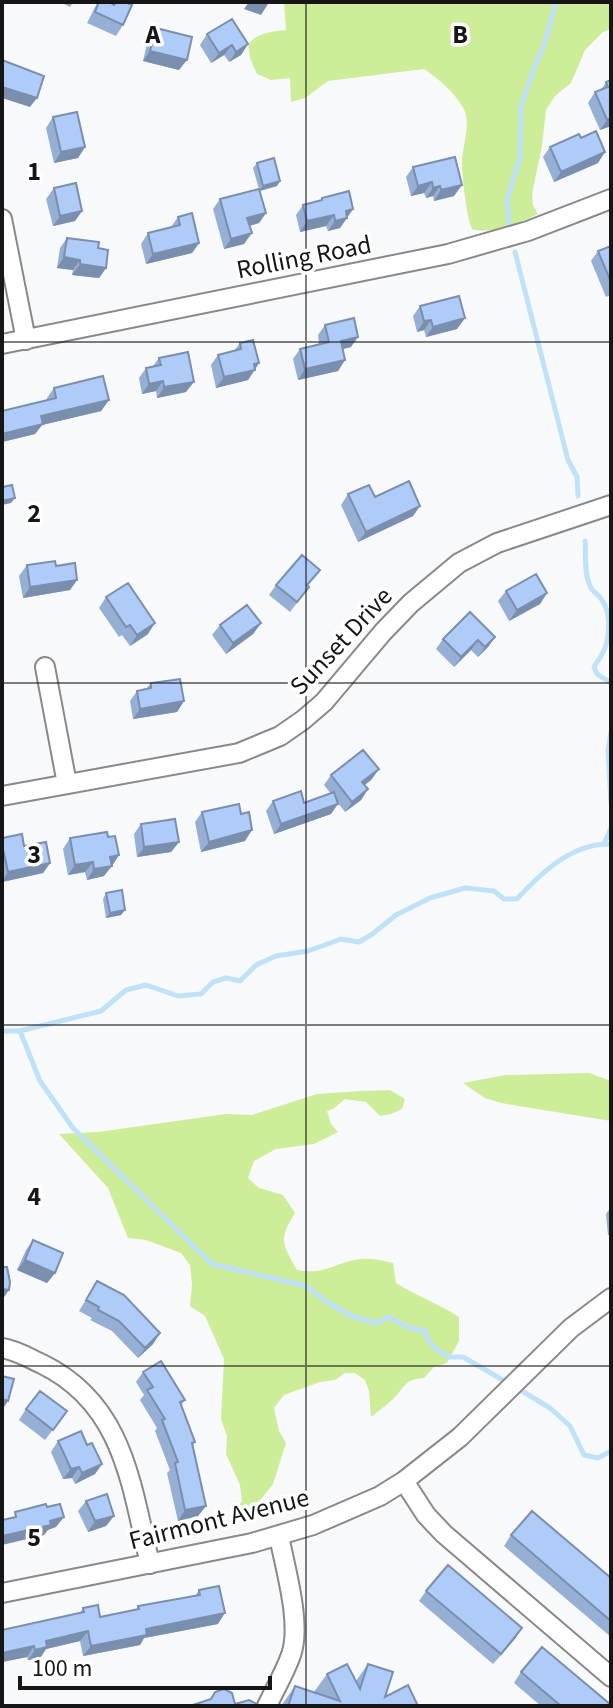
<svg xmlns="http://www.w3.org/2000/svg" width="613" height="1708" viewBox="0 0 613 1708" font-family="'Source Sans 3',sans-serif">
<rect width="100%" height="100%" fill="#f8f9fa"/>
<path fill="#ceed99" d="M284,2H611V29L603,32L585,50L571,83L555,96L546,110L542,146L532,194L533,205L538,214C518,223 493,235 472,229C466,215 462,175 462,160C463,144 471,124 464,109C455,93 439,79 424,69L328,81L305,98L291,102L290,78L271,80L257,74L250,58L248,44C259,32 270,32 286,30Z
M589,1073L611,1081V1121L501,1103L485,1098L463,1083L506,1075Z
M390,1090L405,1099L402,1109L391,1114L380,1116L366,1102L345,1099L333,1109L327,1111L331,1124L338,1132L314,1144L276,1149L254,1161L248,1178L259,1188L283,1195L295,1213C278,1241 282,1243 297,1270C322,1275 332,1265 354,1260C367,1257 381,1260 393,1263L396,1283C417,1296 439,1304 459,1317V1341L447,1363L434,1367L424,1378C402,1380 406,1387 392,1400C386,1406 378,1411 371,1417L369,1391L365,1380L355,1373H345L335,1380L320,1382L284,1395L274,1408L279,1431L286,1443L273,1484L251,1512L230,1516L242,1501L240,1485L226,1454L227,1436L221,1419L224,1359L205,1316L190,1306L192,1284L190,1265L181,1253L146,1240L128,1238L108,1188L59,1134L98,1132L226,1114L252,1115L317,1094L362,1091Z"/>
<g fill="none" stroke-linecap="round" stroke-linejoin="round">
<path stroke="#bfe2f8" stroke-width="5" d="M509,225L507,200L520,157L521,106L534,68L544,45L556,2
M515,252L568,460L577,477L578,496
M585,541C586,554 584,573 590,586C592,592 599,594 602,600C612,614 610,642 601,656C599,660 596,663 594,667L597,674L611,683
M611,732L608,750L611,803
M604,844L611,828
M2,1031H20L101,1011L126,990L146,985L178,996L201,994L213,982L226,978L240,981L256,965L276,956L308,951L341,939L359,942L371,935L396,915L430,898L465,888L494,891L504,899H517C542,872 572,843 611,844
M20,1031L40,1081L73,1128L212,1264L306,1286L327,1302L354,1317L376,1323L389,1317L407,1327L425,1331L429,1342L439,1351L450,1357H463L508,1383
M517,1388L550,1408L570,1426L584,1455L598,1458L611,1451"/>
<g stroke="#88898b" stroke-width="22">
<path id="minor" d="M2,219L26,340
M2,344L448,254L528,231L611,199
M45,667L67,784
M2,796L239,753L280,736L303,720L324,702L383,632L411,603L459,563L497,543L611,505
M2,1348C16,1350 29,1358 42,1364C124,1404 131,1485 150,1564
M404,1481L426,1515L444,1534L611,1677
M2,1593L252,1543L313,1525L380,1496L404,1481L460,1437L571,1328L611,1298
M267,1706C275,1689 285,1672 291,1655C302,1624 285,1568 279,1536"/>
</g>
<use href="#minor" stroke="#fff" stroke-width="18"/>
</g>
<path fill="#96afd5" d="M60,2H73L70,7Z
M98,2H109L113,4L115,2H125L123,25L116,36L87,23L94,9Z
M156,28L179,70L143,61L148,39Z
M207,34L248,44L241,55L229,62L224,55L211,63L200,45Z
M611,80V126L600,130L588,103L595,92L601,90L606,82Z
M53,117L85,147L78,158L54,163L46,128Z
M581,138L598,163L554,182L543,157L550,147Z
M257,163L277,186L260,191L266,213L259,223L250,226L244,244L224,249L213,209L220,199L259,189L253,168Z
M413,167L454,196L434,201L433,196L426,198L424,193L411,196L406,177Z
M54,188L82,211L75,221L53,226L46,199Z
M322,198L353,209L340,228L328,231L326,226L300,232L296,215L303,205L320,201Z
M178,217L199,243L192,253L146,264L141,244L148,233L171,227Z
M67,238L98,248L106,268L99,278L72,275L73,270L57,268L60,248Z
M611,246V295L606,297L591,261L598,251Z
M420,306L465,318L457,329L426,337L424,330L417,332L413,316Z
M325,325L351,347L343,349L345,360L338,371L298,380L293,359L300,349L319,344L318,335Z
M240,343L259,363L248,380L216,388L211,365L218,355L234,351Z
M159,358L186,392L157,398L156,391L142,394L139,378L146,368L153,366Z
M54,388L109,400L101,411L42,425L35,434L2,442V411L47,400V398Z
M348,494L375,497L420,506L413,516L358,542L341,505Z
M27,565L56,566L77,580L70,590L23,598L19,576Z
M276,585L308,586L309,587L290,612L269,595Z
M506,591L547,593L540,604L509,621L498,601Z
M106,597L148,634L130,646L122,635L119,637L99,608Z
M261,623L253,634L226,654L212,635L220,625Z
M495,637L488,647L478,657L471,650L454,667L436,649L443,639Z
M151,683L184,701L177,712L133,719L130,701L137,691L146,689Z
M379,769L371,780L365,785L368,789L361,800L345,812L338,803L331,814L274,834L266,811L273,801L304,803L331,794L324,785L331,775Z
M202,812L245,841L201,852L195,822Z
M141,824L179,842L171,852L137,857L134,834Z
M108,837L119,855L104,876L87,880L85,872L68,875L63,849L70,838Z
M2,838L24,846L50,863L43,873L2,882Z
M106,893L125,910L121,915L106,918L103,899Z
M611,1207V1235H608L606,1214Z
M33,1240L55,1273L47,1283L17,1270L26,1250Z
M97,1281L160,1333L153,1344L138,1358L112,1331L90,1320L92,1318L79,1311Z
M143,1372L185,1400L181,1405L195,1442L193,1445L206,1506L198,1516L178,1521L167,1473L170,1470L155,1431L157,1428L140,1400L144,1395L136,1382Z
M26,1409L67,1411L45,1440L19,1420Z
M58,1441L87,1445L102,1464L95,1474L75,1484L72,1478L63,1479L51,1452Z
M86,1501L114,1516L106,1526L88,1532L78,1511Z
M511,1535L611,1578V1637L504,1546Z
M199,1590L218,1624L144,1638L140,1645L83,1656L80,1641L46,1649L40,1658L28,1660L27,1657L2,1662L80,1613L83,1608L100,1617L136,1610L138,1606L195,1596Z
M426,1591L522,1628L493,1664L419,1601Z
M368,1664L385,1697L418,1706H281L295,1686L314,1692L327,1674L356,1681Z
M521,1672L611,1706H541L514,1683Z"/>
<path fill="#7a8eae" d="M249,2H261L268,4L261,15L244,9Z
M248,44L241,55L229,62L236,52Z
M232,45L224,55L211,63L219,53Z
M150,51L187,60L179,70L143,61Z
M2,87L37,98L30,107L2,98Z
M611,118V126L600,130L607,120Z
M85,147L78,158L54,163L61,152Z
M605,152L598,163L554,182L561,172Z
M280,181L277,186L259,191L263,186Z
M432,182L424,193L411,196L418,186Z
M462,185L454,196L434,201L441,190Z
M440,186L433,196L426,198L433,188Z
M353,209L340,228L328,231L335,221L346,211Z
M82,211L75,221L53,226L60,216Z
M266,213L259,223L240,228L247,218Z
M334,215L326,226L300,232L307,221Z
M252,233L244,244L224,249L231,239Z
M199,243L192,253L146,264L153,254Z
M64,257L80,260L73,270L57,268Z
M80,264L106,268L99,278L72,275Z
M465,318L457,329L426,337L433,327Z
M431,320L424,330L417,332L424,321Z
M358,337L351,347L334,351L341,341Z
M345,360L338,371L298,380L305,369Z
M259,363L248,380L216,388L224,377Z
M163,381L156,391L142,394L149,384Z
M194,382L186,392L157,398L164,387Z
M109,400L101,411L42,425L35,434L2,442V434L41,416Z
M15,498L11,503L2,505V501Z
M420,506L413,516L358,542L366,532Z
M77,580L70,590L23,598L30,587Z
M547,593L540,604L509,621L517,610Z
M155,623L148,634L130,646L137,635Z
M261,623L253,634L226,654L233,643Z
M495,637L488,647L478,657L485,647Z
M478,640L471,650L454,667L461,657Z
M184,701L177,712L133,719L140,709Z
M379,769L371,780L355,792L362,782Z
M368,789L361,800L345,812L352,802Z
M338,804L331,814L274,834L281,824Z
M252,830L245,841L201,852L209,842Z
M179,842L171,852L137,857L144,847Z
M119,855L112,866L110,857Z
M93,862L85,872L68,875L75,865Z
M50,863L43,873L2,882L8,872Z
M112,866L104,876L87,880L94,869Z
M125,910L121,915L106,918L110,913Z
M25,1260L55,1273L47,1283L17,1270Z
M2,1289L9,1290L2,1300Z
M160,1333L153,1344L138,1358L145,1348Z
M2,1399L8,1401L2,1410Z
M102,1464L95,1474L75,1484L82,1473Z
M79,1467L72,1478L63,1479L71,1469Z
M206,1506L198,1516L178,1521L185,1510Z
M114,1516L106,1526L88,1532L95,1521Z
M64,1517L56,1527L48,1530L44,1535L2,1545V1536Z
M225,1613L218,1624L144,1638L140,1645L83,1656L91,1646L146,1629Z
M522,1628L515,1639L493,1664L501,1654Z
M88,1631L80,1641L46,1649L40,1658L28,1660L35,1650L46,1641Z
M34,1646L27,1657L2,1662V1653Z"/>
<path fill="#afcbf8" stroke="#7a8eae" stroke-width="2" d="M99,2H109L114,5L116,2H125L132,5L123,25L95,12Z
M232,19L248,44L236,52L232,45L219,53L207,34Z
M156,28L192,37L187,60L150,51Z
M2,60L44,76L37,98L2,87Z
M611,80V118L607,120L595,92L608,87L606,82Z
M77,112L85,147L61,152L53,117Z
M596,131L605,152L561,172L550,147L579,134L581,138Z
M455,157L462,185L441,190L440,186L433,188L432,182L418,186L413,167Z
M274,158L280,181L263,186L257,163Z
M76,183L82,211L60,216L54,188Z
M259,189L266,213L247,218L252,233L231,239L220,199Z
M349,191L353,209L346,211L347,218L335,221L334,215L307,221L303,205L322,200V198Z
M192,213L199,243L153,254L148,233L180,225L178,217Z
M67,238L99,242L98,248L108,250L106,268L80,264V260L64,257Z
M611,246V282L598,251Z
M459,296L465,318L433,327L431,320L424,321L420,306Z
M354,318L358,337L341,341L345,360L305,369L300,349L329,342L325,325Z
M253,340L259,363L254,364L255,370L224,377L218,355L241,349L240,343Z
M188,352L194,382L164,387L163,381L149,384L146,368L161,365L159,358Z
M103,376L109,400L41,416L43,424L2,434V411L56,398L54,388Z
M409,481L420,506L366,532L348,494L369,485L375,497Z
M12,485L15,498L2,501V487Z
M302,555L320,570L307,585L309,587L297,602L276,585Z
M55,561L56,566L75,563L77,580L30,587L27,565Z
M536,574L547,593L517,610L506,591Z
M128,583L155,623L137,635L130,625L126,627L106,597Z
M247,605L261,623L233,643L220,625Z
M470,612L495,637L485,647L478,640L461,657L443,639Z
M180,679L184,701L140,709L137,691L151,688V683Z
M363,750L379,769L362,782L368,789L352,802L331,775Z
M301,791L304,803L334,792L338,804L281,824L273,801Z
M239,804L241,814L249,812L252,830L209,842L202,812Z
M175,819L179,842L144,847L141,824Z
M107,832L108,837L115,836L119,855L110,857L112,866L94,869L93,862L75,865L70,838Z
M22,834L24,846L46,842L50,863L8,872L2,844V838Z
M122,890L125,910L110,913L106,893Z
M33,1240L63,1253L55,1273L25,1260Z
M2,1267H7L10,1282L9,1290L2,1289Z
M97,1281L124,1295L160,1333L145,1348L119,1321L98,1310L99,1307L86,1300Z
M161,1361L185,1400L180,1402L195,1442L192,1443L206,1506L185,1510L175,1463L178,1462L162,1420L165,1419L147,1390L153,1387L143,1372Z
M2,1376L14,1379L8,1401L2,1399Z
M40,1391L67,1411L53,1430L26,1409Z
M81,1431L87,1445L92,1443L102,1464L82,1473L79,1467L71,1469L58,1441Z
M107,1494L114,1516L95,1521L86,1501Z
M46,1504L47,1507L60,1504L64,1517L50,1521L51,1525L2,1536V1520L16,1517L15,1512Z
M532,1511L611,1578V1621L511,1535Z
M448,1565L522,1628L501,1654L426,1591Z
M219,1586L225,1613L146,1629L147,1635L91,1646L88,1631L46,1641L47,1647L35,1650L34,1646L2,1653V1630L84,1612L83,1608L98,1605L100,1617L139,1609L138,1606L200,1595L199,1590Z
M542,1647L611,1705V1706H561L521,1672Z
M347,1664L360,1689L368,1664L393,1672L385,1697L408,1685L418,1706H288L295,1686L340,1701L327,1674Z
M224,1689L232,1693L235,1704L249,1700L257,1704L258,1706H190L211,1699L215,1692Z"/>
<path fill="none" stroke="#161616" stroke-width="2" stroke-opacity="0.55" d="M306,2V1706M2,342H611M2,683H611M2,1025H611M2,1366H611"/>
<g text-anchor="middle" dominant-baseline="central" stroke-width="7" stroke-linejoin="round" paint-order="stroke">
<g font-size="26" fill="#161616" stroke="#fff">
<text transform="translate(304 257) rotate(-11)">Rolling Road</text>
<text transform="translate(341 641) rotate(-47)">Sunset Drive</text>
<text transform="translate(219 1519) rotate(-14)">Fairmont Avenue</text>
</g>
</g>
<g font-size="26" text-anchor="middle" font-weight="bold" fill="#161616" stroke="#fff" stroke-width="7" stroke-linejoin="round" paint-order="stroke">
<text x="153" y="43">A</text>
<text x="460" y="43">B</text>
<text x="34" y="180">1</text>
<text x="34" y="522">2</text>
<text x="34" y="863">3</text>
<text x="34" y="1205">4</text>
<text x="34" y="1546">5</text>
</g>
<rect width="613" height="1708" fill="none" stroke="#161616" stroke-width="8"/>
<path d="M20 1676v12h250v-12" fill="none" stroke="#161616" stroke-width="4"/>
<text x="32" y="1676" font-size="24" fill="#161616" stroke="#ffffff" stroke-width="6" paint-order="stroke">100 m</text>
</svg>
